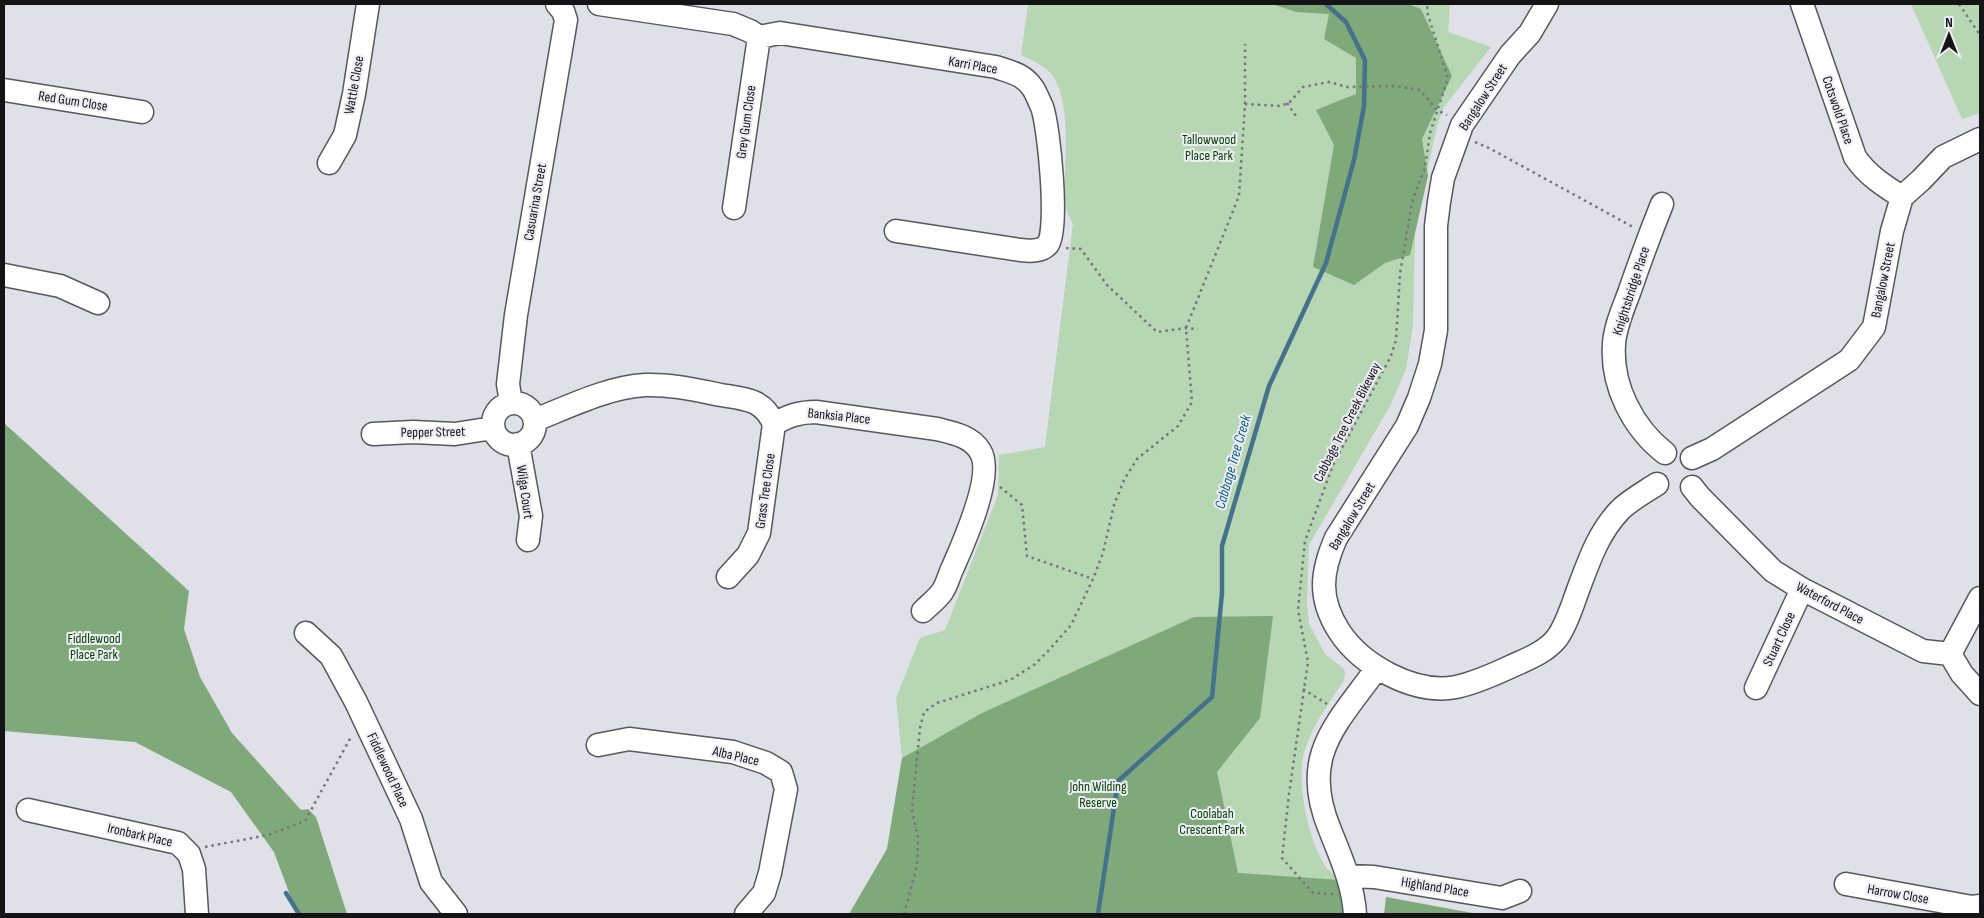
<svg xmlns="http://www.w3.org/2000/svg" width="1984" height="918" viewBox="0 0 1984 918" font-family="'Sofia Sans Condensed',sans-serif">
<rect width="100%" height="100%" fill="#e0e0e8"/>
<path fill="#b7d6b3" d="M1028,4H1450L1448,32L1491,47L1444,107L1437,126L1425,181L1415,234L1413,326L1406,369L1390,406L1309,545L1307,604L1309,624L1325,654L1343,668L1345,673L1344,680C1330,702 1313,724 1305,750C1295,778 1308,838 1324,864C1327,870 1335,875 1340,880L849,914L887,849L902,758L896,698L920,638L945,630L998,495L999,455L1045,447L1073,224C1063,208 1064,193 1065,175C1066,146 1069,101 1053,76C1046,66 1032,60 1021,55Z
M1911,4H1980V113L1962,119Z"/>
<path fill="#7fa97a" d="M1272,4H1408L1421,9L1452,76L1422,139L1428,176L1410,255L1385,263L1354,285L1313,267L1334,145L1316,110L1356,94V58L1324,39L1329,14L1296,12Z
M4,423L189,591L184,629L200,677L232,733L301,810L308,809L316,817L347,914H297L274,852L231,792L135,742L4,731Z
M1273,616L1260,718L1217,772L1238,873L1340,880L1349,914H849L887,849L902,758L982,713L1194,617Z
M1386,897L1478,914H1384Z"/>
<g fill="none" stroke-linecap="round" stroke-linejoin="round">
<path stroke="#45728a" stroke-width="4.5" d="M286,893L299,914
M1098,914L1118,781L1212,697L1222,593V546L1269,386L1326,263L1354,160L1364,106L1365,60L1346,22L1326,4"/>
<g stroke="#57575e" stroke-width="25">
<path id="minor" d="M599,4L733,24L750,31L759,37L780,33L996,67C1010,72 1023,74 1032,87C1036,92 1039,101 1042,107C1049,126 1059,229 1048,244C1042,252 1029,251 1020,250L896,231
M1547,4L1530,33L1510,55L1462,125L1443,178L1439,202L1436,226V330L1430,364L1419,398L1407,426L1336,538C1321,572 1318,598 1339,631C1361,665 1414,695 1456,687C1475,683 1495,674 1512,666C1528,659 1546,652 1557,638C1567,624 1572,606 1578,590C1589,561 1598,533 1620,510C1630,500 1645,492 1657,484
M1802,4L1855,157C1866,174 1884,186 1902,197
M4,90L142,112
M329,163L345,135L354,94L368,4
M1662,204C1650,234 1639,264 1629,293C1623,309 1615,327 1614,344C1611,386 1633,428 1665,453
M734,208L759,37
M4,275L60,286L98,303
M511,403L508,384L516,315L566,20L563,11L557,4
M493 424a21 21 0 1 1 42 0a21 21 0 1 1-42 0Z
M535,420C568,407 608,387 645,385C670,384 696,390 721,395C746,399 763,399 774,424C788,416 799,412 816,412L937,429C953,433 971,436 980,451C995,474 963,544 953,567C949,575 947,585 942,592C937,599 929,605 923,611
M373,434L413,432L455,434L493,428
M518,444L531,516L528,540
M1692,458L1712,449L1849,360L1874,327L1892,231L1902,197L1921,180L1943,157L1980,139
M1692,487L1700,497L1773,571L1802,589L1923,651L1950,654L1962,674L1980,694
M728,577L748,555L759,533L774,424
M306,633L331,656L356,702L411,819L431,882L456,914
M1950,654L1980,598
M1756,688L1802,589
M598,745L629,739L733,752L766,763L781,772L786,789L770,873L764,893L746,914
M28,810L178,843L189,854L194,869L197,914
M1348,876L1374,877L1502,898L1520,891
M1846,884L1972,907L1980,906
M1355,914C1353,884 1341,858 1330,830C1299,756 1336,725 1377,668"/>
</g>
<path stroke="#76767b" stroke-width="2.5" stroke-dasharray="2.5 4" stroke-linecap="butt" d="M1959,4L1980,35
M1287,103L1298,119
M1245,104V44
M1475,142L1489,148L1633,227
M1066,248L1081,249L1107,285L1157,332L1186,328L1198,329
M1000,487L1022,505L1027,556L1093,579
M1303,689L1327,704
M205,847L268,835L305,821L351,737
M1333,894L1313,893L1282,858L1289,794L1308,662L1298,610L1305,541L1333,465L1391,356L1396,340L1400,274L1412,202L1425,167L1430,133L1448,78L1428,15L1427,4
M904,914L917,866L918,838L912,810L920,728L924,712L937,703L1010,680L1034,665L1050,649L1071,625L1093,579L1103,553L1114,505L1124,480L1137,459L1178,426L1192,402L1186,328L1239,196L1245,104L1280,106L1289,103L1303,87L1329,82L1347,87L1396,86L1420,90L1437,110L1447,115"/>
<use href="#minor" stroke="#fff" stroke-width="22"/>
</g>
<g text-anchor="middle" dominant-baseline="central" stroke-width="4" stroke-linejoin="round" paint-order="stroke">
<g font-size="14" fill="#141417" stroke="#eeedf5">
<text transform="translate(973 65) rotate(10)">Karri Place</text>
<text transform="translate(354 85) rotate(-80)">Wattle Close</text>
<text transform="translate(1483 97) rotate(-57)">Bangalow Street</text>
<text transform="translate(73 101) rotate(9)">Red Gum Close</text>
<text transform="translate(1838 110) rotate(71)">Cotswold Place</text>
<text transform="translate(746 122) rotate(-82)">Grey Gum Close</text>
<text transform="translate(535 202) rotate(-80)">Casuarina Street</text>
<text transform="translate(1883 280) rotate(-79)">Bangalow Street</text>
<text transform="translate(1631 291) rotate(-72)">Knightsbridge Place</text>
<text transform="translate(839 416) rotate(6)">Banksia Place</text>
<text transform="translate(1347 422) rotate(-63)">Cabbage Tree Creek Bikeway</text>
<text transform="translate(433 432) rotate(-1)">Pepper Street</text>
<text transform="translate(765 491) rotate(-82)">Grass Tree Close</text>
<text transform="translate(525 492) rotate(82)">Wilga Court</text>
<text transform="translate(1352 516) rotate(-59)">Bangalow Street</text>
<text transform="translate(1830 603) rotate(28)">Waterford Place</text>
<text transform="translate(1779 639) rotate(-65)">Stuart Close</text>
<text transform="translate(736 756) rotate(13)">Alba Place</text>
<text transform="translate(388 770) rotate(65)">Fiddlewood Place</text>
<text transform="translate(140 835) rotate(13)">Ironbark Place</text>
<text transform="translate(1435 887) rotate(9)">Highland Place</text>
<text transform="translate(1898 894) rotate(10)">Harrow Close</text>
</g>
<g font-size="14" fill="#054400" stroke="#eeedf5">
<text x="1209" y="139">Tallowwood<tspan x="1209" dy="16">Place Park</tspan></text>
<text x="94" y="638">Fiddlewood<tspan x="94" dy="16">Place Park</tspan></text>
<text x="1098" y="786">John Wilding<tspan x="1098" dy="16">Reserve</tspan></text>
<text x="1212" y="813">Coolabah<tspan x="1212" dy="16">Crescent Park</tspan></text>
</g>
<g font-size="15" font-style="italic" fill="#075e7e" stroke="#eeedf5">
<text transform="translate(1233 462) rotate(-74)">Cabbage Tree Creek</text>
</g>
</g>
<rect width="1984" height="918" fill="none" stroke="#141417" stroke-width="10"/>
<g transform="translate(1949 35)" stroke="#eeedf5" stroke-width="4" paint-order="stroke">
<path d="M0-4L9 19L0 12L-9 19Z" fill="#141417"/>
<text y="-8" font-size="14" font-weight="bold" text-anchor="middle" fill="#141417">N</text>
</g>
</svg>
